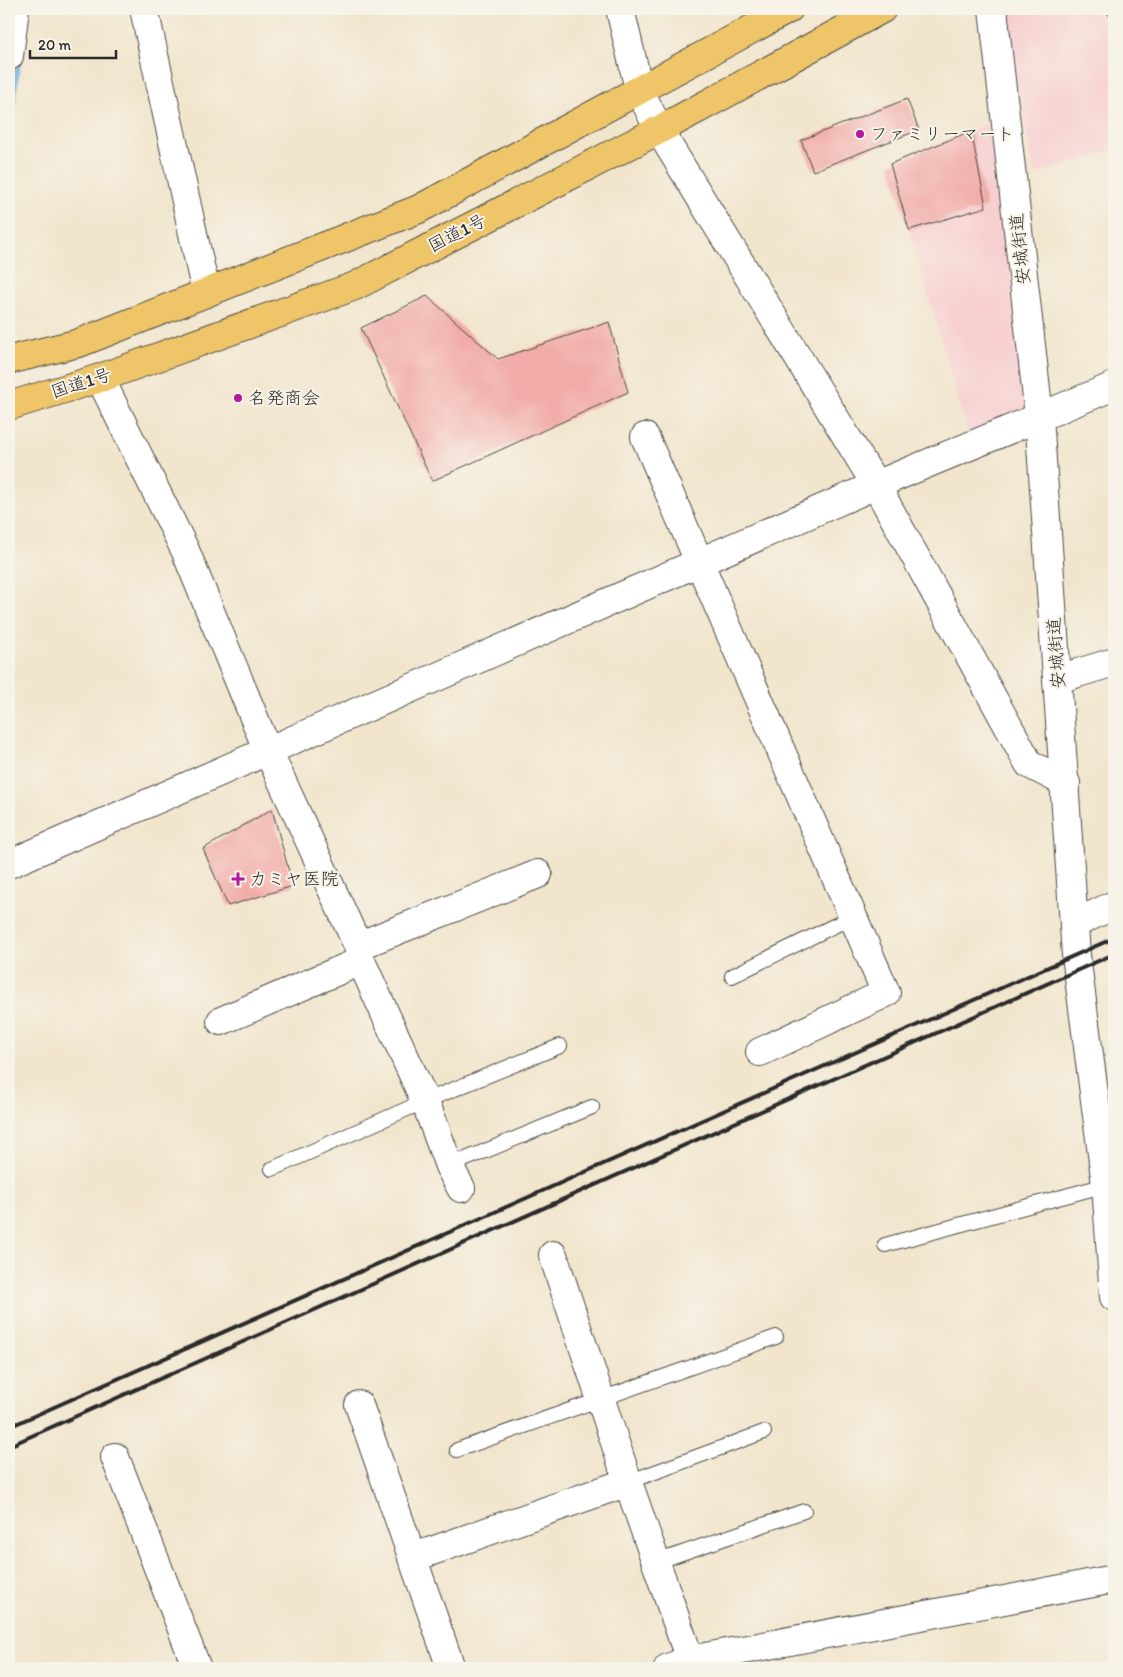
<svg xmlns="http://www.w3.org/2000/svg" width="1123" height="1677" viewBox="0 0 1123 1677" font-family="Itim,'Klee One',sans-serif">
<rect width="100%" height="100%" fill="#f7f3e8"/>
<filter id="ink" filterUnits="userSpaceOnUse"><feTurbulence type="fractalNoise" baseFrequency=".02" numOctaves="2"/><feDisplacementMap in="SourceGraphic" scale="10" xChannelSelector="R" yChannelSelector="G"/><feConvolveMatrix kernelMatrix="1 2 1 2 8 2 1 2 1" color-interpolation-filters="sRGB"/></filter>
<filter id="wash" filterUnits="userSpaceOnUse"><feTurbulence type="fractalNoise" baseFrequency=".0096" numOctaves="4" result="noise"/><feDisplacementMap in="SourceGraphic" scale="20" xChannelSelector="R" yChannelSelector="G"/><feGaussianBlur stdDeviation="1.12" result="paint"/><feColorMatrix in="noise" values="0 0 0 0 0 0 0 0 0 0 0 0 0 0 0 0 0 1.4 0 .05"/><feComposite in="paint" operator="in"/></filter>
<g filter="url(#wash)">
<rect width="100%" height="100%" fill="#f1e5cc"/>
<path fill="#f7cfd1" d="M999,9H1114V150L1035,174Z
M1005,117L1039,416L971,444L890,164Z"/>
<g fill="none" stroke-linecap="round" stroke-linejoin="round">
<path stroke="#62acda" stroke-width="9" d="M9,120L17,56"/>
</g>
<g id="blocks">
<path fill="#f2aca8" d="M1114,9V23L1107,12Z
M907,99L919,130L813,171L801,140Z
M971,131L986,207L909,230L890,164Z
M427,296L498,359L609,322L628,392L432,481L361,328Z
M272,809L293,886L228,906L203,849Z"/>
</g>
</g>
<g filter="url(#ink)">
<use href="#blocks" fill-opacity="0" stroke="#494743" stroke-width="1"/>
<g fill="none" stroke-linecap="round" stroke-linejoin="round">
<g stroke="#494743" stroke-width="16">
<path id="service" d="M732,976L852,917
M449,1166L592,1107
M272,1169L425,1101L560,1046
M885,1245L1106,1185
M457,1450L776,1337
M628,1482L764,1432
M656,1562L804,1511"/>
</g>
<g stroke="#494743" stroke-width="30">
<path id="minor" d="M144,9L206,293
M993,9L1039,416L1076,955L1106,1185L1114,1297
M9,56L15,9
M100,378L185,550L267,749L358,946L361,961L425,1101L449,1166L461,1188
M645,437L886,993L760,1052
M1058,679L1114,662
M9,864L876,485L1114,386
M1076,923L1114,905
M358,946L538,874
M221,1021L361,961
M553,1255L628,1482L690,1660L691,1668
M359,1405L451,1668
M115,1457L197,1668
M412,1558L628,1482
M668,1668L690,1660L1114,1579"/>
</g>
<g stroke="#494743" stroke-width="30">
<path id="tertiary" d="M620,9L639,89L659,130L876,485L1029,764L1066,783"/>
</g>
<g stroke="#494743" stroke-width="30">
<path id="trunk" d="M9,360L79,343L419,209L789,9
M9,406L100,378L355,286L659,130L882,9"/>
</g>
<use href="#service" stroke="#fff" stroke-width="14"/>
<use href="#minor" stroke="#fff" stroke-width="28"/>
<use href="#tertiary" stroke="#fff" stroke-width="28"/>
<use href="#trunk" stroke="#eec569" stroke-width="28"/>
<path stroke="#2b2b2b" stroke-width="4" d="M9,1427L1114,938
M9,1446L1114,954"/>
</g>
</g>
<g fill="#b5179e" stroke="#f7f3e8" stroke-width="2">
<circle cx="860" cy="134" r="5"/>
<circle cx="238" cy="398" r="5"/>
<path d="M235.5 871.5h5v5h5v5h-5v5h-5v-5h-5v-5h5z"/>
</g>
<g text-anchor="middle" dominant-baseline="central" stroke-width="4" stroke-linejoin="round" paint-order="stroke">
<g font-size="18" fill="#2b2b2b" stroke="#f7f3e8" text-anchor="start">
<text x="870" y="134">ファミリーマート</text>
<text x="248" y="398">名発商会</text>
<text x="249" y="879">カミヤ医院</text>
</g>
<g font-size="18" fill="#2b2b2b" stroke="#f7f3e8">
<text transform="translate(457 233) rotate(-27)">国道1号</text>
<text transform="translate(1020 249) rotate(-96)">安城街道</text>
<text transform="translate(81 383) rotate(-18)">国道1号</text>
<text transform="translate(1056 653) rotate(-94)">安城街道</text>
</g>
</g>
<rect width="1123" height="1677" fill="none" stroke="#f7f3e8" stroke-width="30"/>
<path d="M30 50v8h86v-8" fill="none" stroke="#2b2b2b" stroke-width="2.5"/>
<text x="38" y="50" font-size="15" fill="#2b2b2b" stroke="#f7f3e8" stroke-width="4" paint-order="stroke">20 m</text>
</svg>
